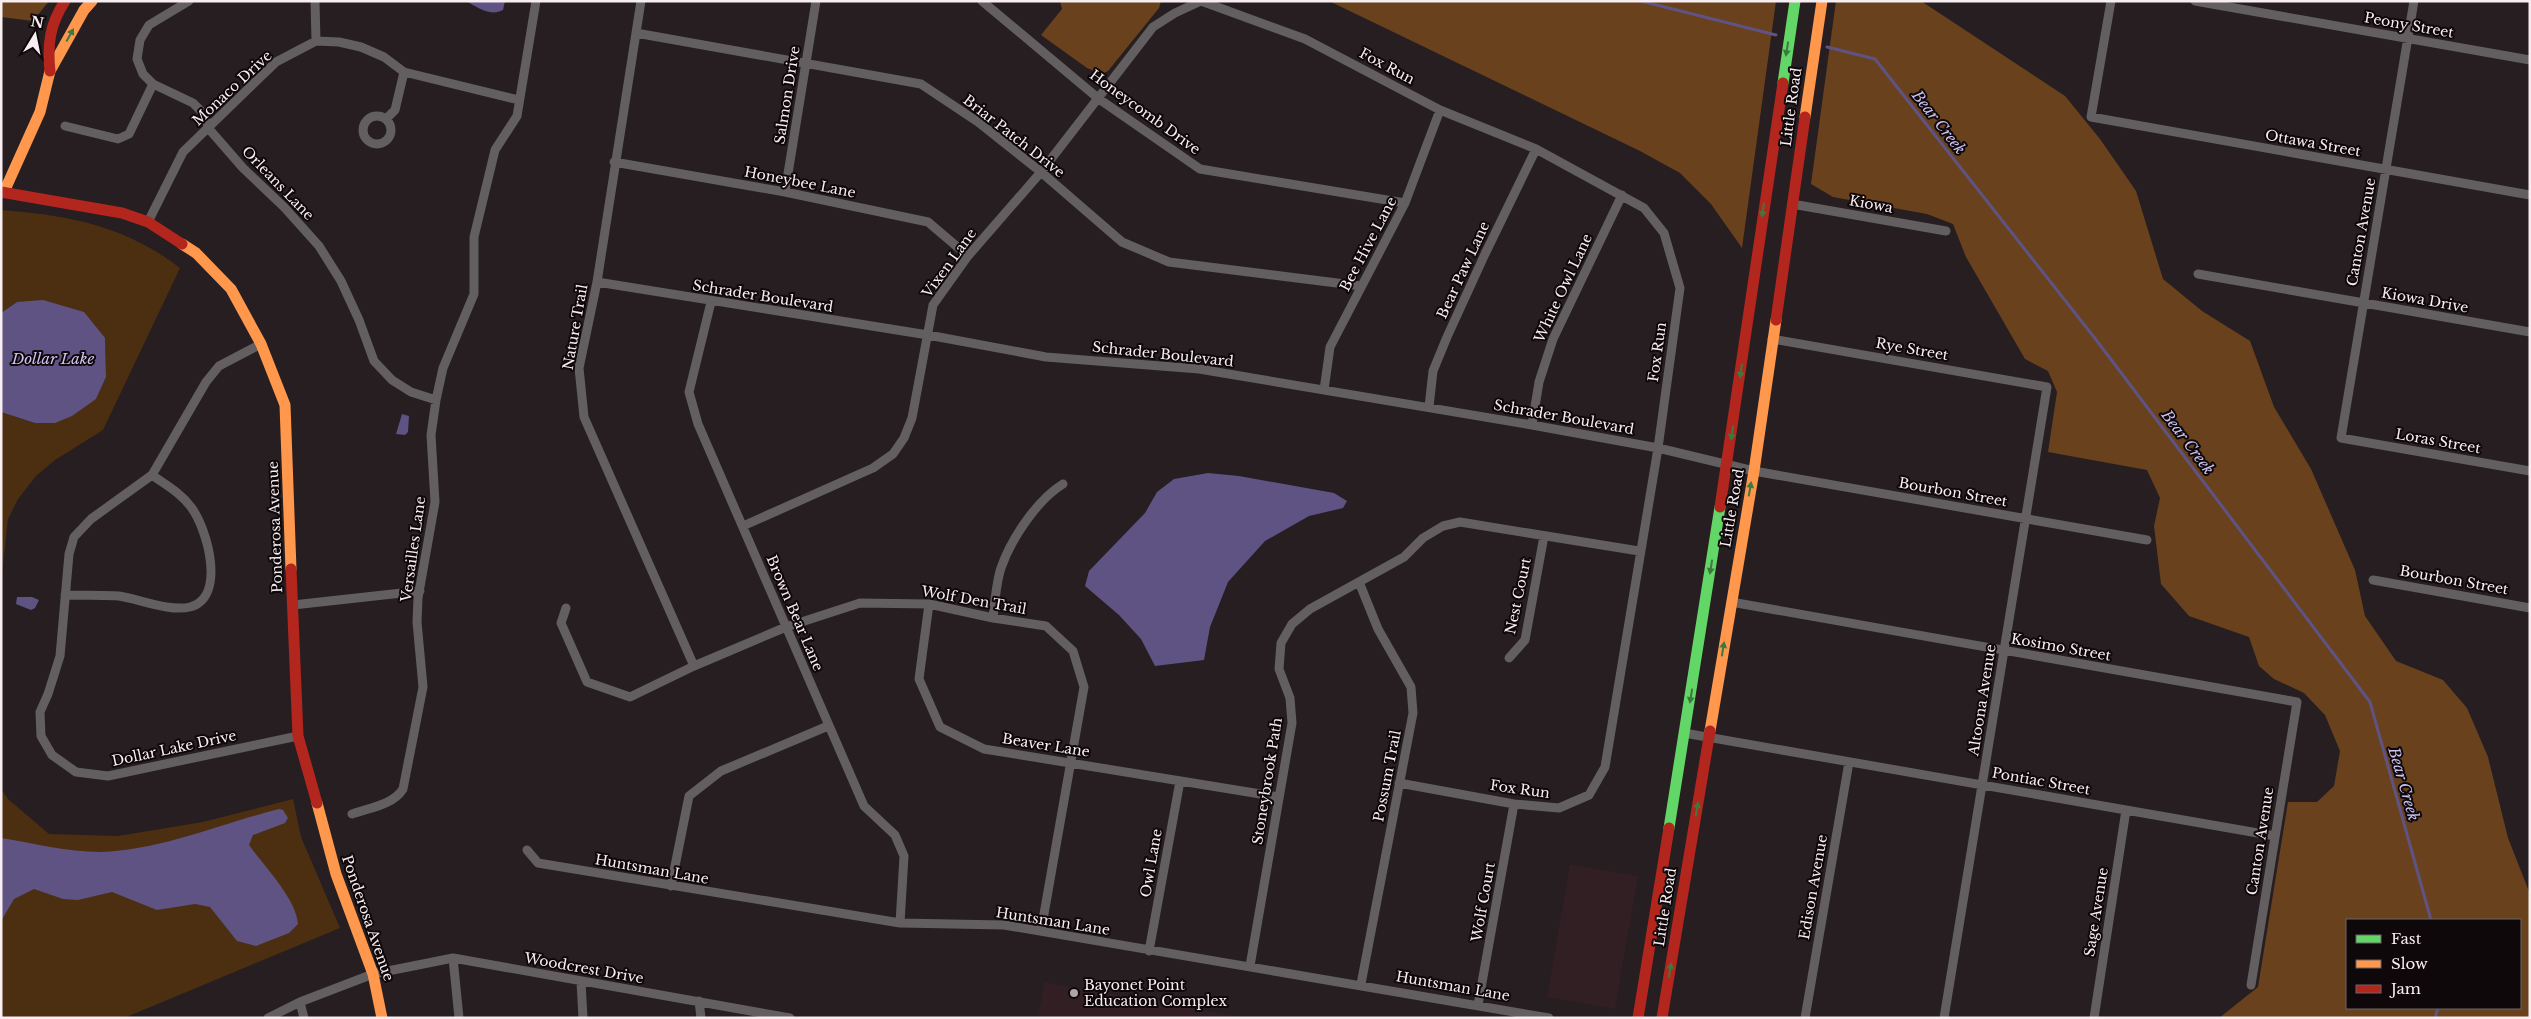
<svg xmlns="http://www.w3.org/2000/svg" width="2531" height="1019" viewBox="0 0 2531 1019" font-family="'Libre Baskerville',serif">
<rect width="100%" height="100%" fill="#261e21"/>
<path fill="#311f24" d="M1570,864L1638,876L1615,1009L1547,997Z
M1044,982L1248,1018H1038Z"/>
<path fill="#4c2e11" d="M1,210C68,215 126,226 180,268L103,430L55,460L36,476L18,499L8,519L1,582V412L35,423L96,399L106,377L105,338L17,302L1,313Z
M1,789L8,799L49,834L118,836L203,822L293,799L301,837L340,928L124,1018H1Z"/>
<path fill="#69421d" fill-rule="evenodd" d="M1,1H49L33,21L1,17Z
M1060,1H1161L1159,8L1108,71L1102,74L1087,68L1041,35L1062,9Z
M1329,1H1776L1742,248L1711,204L1680,173L1640,151Z
M1836,1H1921L2065,96L2100,139L2136,191L2163,279L2202,311L2250,341L2274,407L2311,469L2355,570L2365,616L2396,661L2443,680L2467,708L2488,757L2508,838L2530,894V1018H2219L2258,987L2288,802H2317L2334,786L2340,751L2325,715L2304,693L2274,679L2259,666L2249,637L2189,616L2161,584L2154,526L2160,498L2147,470L2048,452L2057,392L2048,371L2025,359L1966,257L1953,224L1927,214L1833,197L1811,184ZM2347,920H2520V1008H2347Z"/>
<path fill="#5f5383" d="M466,1H505L503,10C490,17 477,7 466,1Z
M43,300L84,312L105,338L106,377L96,399L72,416L55,423H35L1,412V313L17,302Z
M402,414L409,416L408,432L405,435L396,434Z
M1208,473L1239,476L1334,493L1347,501L1343,508L1309,516L1265,541L1228,582L1210,627L1204,660L1155,666L1141,639L1119,615L1085,586L1089,571L1145,513L1157,492L1174,479Z
M17,597H32L39,600L35,608L31,610L16,604Z
M279,809L283,810L288,818L285,823L253,835L249,845C264,866 296,898 298,924L289,933L256,946L237,941L210,907L195,904L157,910L112,892L78,900L63,899L34,889L14,899L1,921V838C33,843 68,852 100,852C162,850 220,824 279,809Z"/>
<g fill="none" stroke-linecap="round" stroke-linejoin="round">
<path stroke="#5f5383" stroke-width="3" d="M1641,1L1776,35
M1827,47L1875,59L2097,341L2370,702L2431,920
M2435,1018L2438,1008"/>
<path stroke="#635e5f" stroke-width="9" d="M189,1L149,25L140,40L137,59L143,74L153,84L193,103L204,114L209,129L243,168L284,207L319,246L341,281L359,320L374,361L392,380L411,392L436,400
M315,1L316,41
M641,1L597,282L579,368L584,417L694,666
M982,1L1099,99L1200,169L1405,203
M2111,1L2091,117L2530,195
M2195,1L2530,60
M2414,1L2341,438L2530,471
M636,33L921,84L978,122L1041,172L1122,242L1169,262L1361,286
M363 130a14 14 0 1 1 28 0a14 14 0 1 1-28 0Z
M386,119L395,110L404,72
M65,126L118,139L129,134L153,84
M614,162L785,192L928,222L968,256
M785,192L816,1
M1792,204L1946,231
M148,222L183,152L276,62L316,41L339,42L361,47L384,57L404,72L519,100
M2198,274L2530,332
M597,282L928,335L1046,357L1199,369L1532,425L1658,448L1754,471L2147,540
M711,302L689,392L698,424L864,806L895,835L904,856L900,923
M1772,339L2047,387L1944,1018
M261,344L219,366L206,382L152,475L91,519L74,537L69,554L60,656L48,694L40,712L41,736L52,755L76,772L108,776L298,736
M1324,390L1330,347L1405,203L1440,110
M1429,407L1433,371L1447,337L1485,254L1536,149
M1532,425L1539,382L1553,339L1622,195
M743,526L873,468L893,454L904,438L912,418L933,305L968,256L1041,172L1153,27L1175,13L1201,1L1305,39L1440,110L1536,149L1644,208L1664,233L1680,288L1658,448L1605,767L1589,795L1559,808L1514,804L1399,783
M2373,580L2530,608
M1359,582L1378,629L1411,687L1413,713L1361,984
M65,595C83,595 101,595 119,596C139,599 170,612 190,607C227,597 207,528 191,507C181,493 166,485 152,475
M1731,602L2297,702L2251,985
M929,604L919,679L940,727L984,749L1279,797
M293,605L420,591
M566,608L561,623L587,682L630,697L694,666L786,627L860,603L929,604L993,618L1046,626L1073,651L1084,687L1041,931
M993,618C995,602 996,583 1001,568C1011,539 1037,500 1063,484
M1509,658L1525,640L1544,536
M1684,733L2275,836
M352,814C369,808 393,805 403,789L423,687L417,622L418,598L435,502L431,435L436,400L443,368L474,294V237L495,150L517,116L536,1
M527,850L538,863L900,923L1004,925L1549,1018
M671,886L689,796L721,771L828,726
M1149,951L1180,781
M453,958L459,1018
M1250,966L1292,723L1290,698L1279,669L1281,643L1292,624L1310,609L1404,557L1423,538L1443,526L1460,522L1639,551
M581,982L583,1018
M699,1001L701,1018
M300,1002L304,1018
M1478,1005L1514,804
M268,1018L300,1002L373,974L453,958L790,1018
M1805,1018L1849,762
M2094,1018L2126,810"/>
<path stroke="#63d668" stroke-width="11" d="M1783,83L1795,1
M1669,828L1720,507"/>
<path stroke="#ff974d" stroke-width="11" d="M1805,117L1822,1
M4,192L40,112L50,71L84,10L92,1
M182,244L196,253L231,289L261,344L285,405L291,569
M1710,731L1754,471L1776,320
M317,803L336,874L373,974L382,1018"/>
<path stroke="#b3261e" stroke-width="11" d="M50,71C47,44 50,24 65,1
M1,192L122,213L148,222L182,244
M1776,320L1805,117
M1720,507L1783,83
M291,569L298,736L317,803
M1638,1018L1669,828
M1662,1018L1710,731"/>
</g>
<defs><path id="oneway-solid" d="M-6-.8H1V-3.2L6.5 0L1 3.2V.8H-6Z" transform="scale(1.25)"/></defs>
<g fill="#3d793e">
<use href="#oneway-solid" transform="translate(70 35) rotate(-61)"/>
<use href="#oneway-solid" transform="translate(1787 49) rotate(99)"/>
<use href="#oneway-solid" transform="translate(1763 210) rotate(98)"/>
<use href="#oneway-solid" transform="translate(1741 371) rotate(97)"/>
<use href="#oneway-solid" transform="translate(1732 433) rotate(99)"/>
<use href="#oneway-solid" transform="translate(1750 489) rotate(-80)"/>
<use href="#oneway-solid" transform="translate(1711 567) rotate(99)"/>
<use href="#oneway-solid" transform="translate(1723 649) rotate(-81)"/>
<use href="#oneway-solid" transform="translate(1691 696) rotate(99)"/>
<use href="#oneway-solid" transform="translate(1697 809) rotate(-81)"/>
<use href="#oneway-solid" transform="translate(1670 970) rotate(-81)"/>
</g>
<circle fill="#aea5a8" stroke="#0e080a" stroke-width="2" cx="1074" cy="993" r="5"/>
<g text-anchor="middle" dominant-baseline="central" stroke-width="4" stroke-linejoin="round" paint-order="stroke">
<g font-size="14" fill="#f8eef1" stroke="#0e080a">
<text transform="translate(2409 25) rotate(10)">Peony Street</text>
<text transform="translate(1387 66) rotate(28)">Fox Run</text>
<text transform="translate(232 88) rotate(-43)">Monaco Drive</text>
<text transform="translate(787 95) rotate(-81)">Salmon Drive</text>
<text transform="translate(1791 107) rotate(-82)">Little Road</text>
<text transform="translate(1145 112) rotate(36)">Honeycomb Drive</text>
<text transform="translate(1014 136) rotate(38)">Briar Patch Drive</text>
<text transform="translate(2313 143) rotate(10)">Ottawa Street</text>
<text transform="translate(800 182) rotate(11)">Honeybee Lane</text>
<text transform="translate(278 183) rotate(46)">Orleans Lane</text>
<text transform="translate(1871 204) rotate(10)">Kiowa</text>
<text transform="translate(2361 232) rotate(-80)">Canton Avenue</text>
<text transform="translate(1368 244) rotate(-62)">Bee Hive Lane</text>
<text transform="translate(949 263) rotate(-54)">Vixen Lane</text>
<text transform="translate(1463 270) rotate(-65)">Bear Paw Lane</text>
<text transform="translate(1563 288) rotate(-65)">White Owl Lane</text>
<text transform="translate(763 296) rotate(9)">Schrader Boulevard</text>
<text transform="translate(2425 300) rotate(10)">Kiowa Drive</text>
<text transform="translate(575 327) rotate(-80)">Nature Trail</text>
<text transform="translate(1912 349) rotate(10)">Rye Street</text>
<text transform="translate(1657 352) rotate(-82)">Fox Run</text>
<text transform="translate(1163 354) rotate(6)">Schrader Boulevard</text>
<text transform="translate(1564 417) rotate(10)">Schrader Boulevard</text>
<text transform="translate(2438 441) rotate(10)">Loras Street</text>
<text transform="translate(1953 492) rotate(10)">Bourbon Street</text>
<text transform="translate(1732 508) rotate(-80)">Little Road</text>
<text transform="translate(275 527) rotate(-92)">Ponderosa Avenue</text>
<text transform="translate(413 549) rotate(-82)">Versailles Lane</text>
<text transform="translate(2454 580) rotate(10)">Bourbon Street</text>
<text transform="translate(1518 596) rotate(-78)">Nest Court</text>
<text transform="translate(974 600) rotate(10)">Wolf Den Trail</text>
<text transform="translate(795 613) rotate(67)">Brown Bear Lane</text>
<text transform="translate(2061 647) rotate(10)">Kosimo Street</text>
<text transform="translate(1982 700) rotate(-81)">Altoona Avenue</text>
<text transform="translate(1046 745) rotate(9)">Beaver Lane</text>
<text transform="translate(174 748) rotate(-12)">Dollar Lake Drive</text>
<text transform="translate(1387 776) rotate(-79)">Possum Trail</text>
<text transform="translate(1267 781) rotate(-81)">Stoneybrook Path</text>
<text transform="translate(2041 781) rotate(10)">Pontiac Street</text>
<text transform="translate(1520 789) rotate(8)">Fox Run</text>
<text transform="translate(2260 841) rotate(-81)">Canton Avenue</text>
<text transform="translate(1151 863) rotate(-80)">Owl Lane</text>
<text transform="translate(652 869) rotate(10)">Huntsman Lane</text>
<text transform="translate(1813 887) rotate(-80)">Edison Avenue</text>
<text transform="translate(1483 902) rotate(-80)">Wolf Court</text>
<text transform="translate(1665 907) rotate(-81)">Little Road</text>
<text transform="translate(2096 912) rotate(-81)">Sage Avenue</text>
<text transform="translate(368 918) rotate(71)">Ponderosa Avenue</text>
<text transform="translate(1053 921) rotate(9)">Huntsman Lane</text>
<text transform="translate(584 968) rotate(10)">Woodcrest Drive</text>
<text transform="translate(1453 986) rotate(10)">Huntsman Lane</text>
</g>
<g font-size="14" fill="#f8eef1" stroke="#0e080a" text-anchor="start">
<text x="1084" y="985">Bayonet Point<tspan x="1084" dy="16">Education Complex</tspan></text>
</g>
<g font-size="15" font-style="italic" fill="#cdc3f3" stroke="#0e080a">
<text transform="translate(1939 122) rotate(52)">Bear Creek</text>
<text x="53" y="358">Dollar Lake</text>
<text transform="translate(2188 442) rotate(53)">Bear Creek</text>
<text transform="translate(2404 784) rotate(74)">Bear Creek</text>
</g>
</g>
<rect width="2531" height="1019" fill="none" stroke="#f8eef1" stroke-width="5"/>
<rect x="2346" y="919" width="175" height="90" fill="#0e080a" stroke="#6c6466"/>
<rect x="2356" y="935" width="25" height="8" fill="#63d668" stroke="#6c6466"/>
<text x="2391" y="944" font-size="15" fill="#f8eef1">Fast</text>
<rect x="2356" y="960" width="25" height="8" fill="#ff974d" stroke="#6c6466"/>
<text x="2391" y="969" font-size="15" fill="#f8eef1">Slow</text>
<rect x="2356" y="985" width="25" height="8" fill="#b3261e" stroke="#6c6466"/>
<text x="2391" y="994" font-size="15" fill="#f8eef1">Jam</text>
<g transform="translate(35 35) rotate(10)" stroke="#0e080a" stroke-width="4" paint-order="stroke">
<path d="M0-4L9 19L0 12L-9 19Z" fill="#f8eef1"/>
<text y="-8" font-size="14" font-weight="bold" text-anchor="middle" fill="#f8eef1">N</text>
</g>
</svg>
